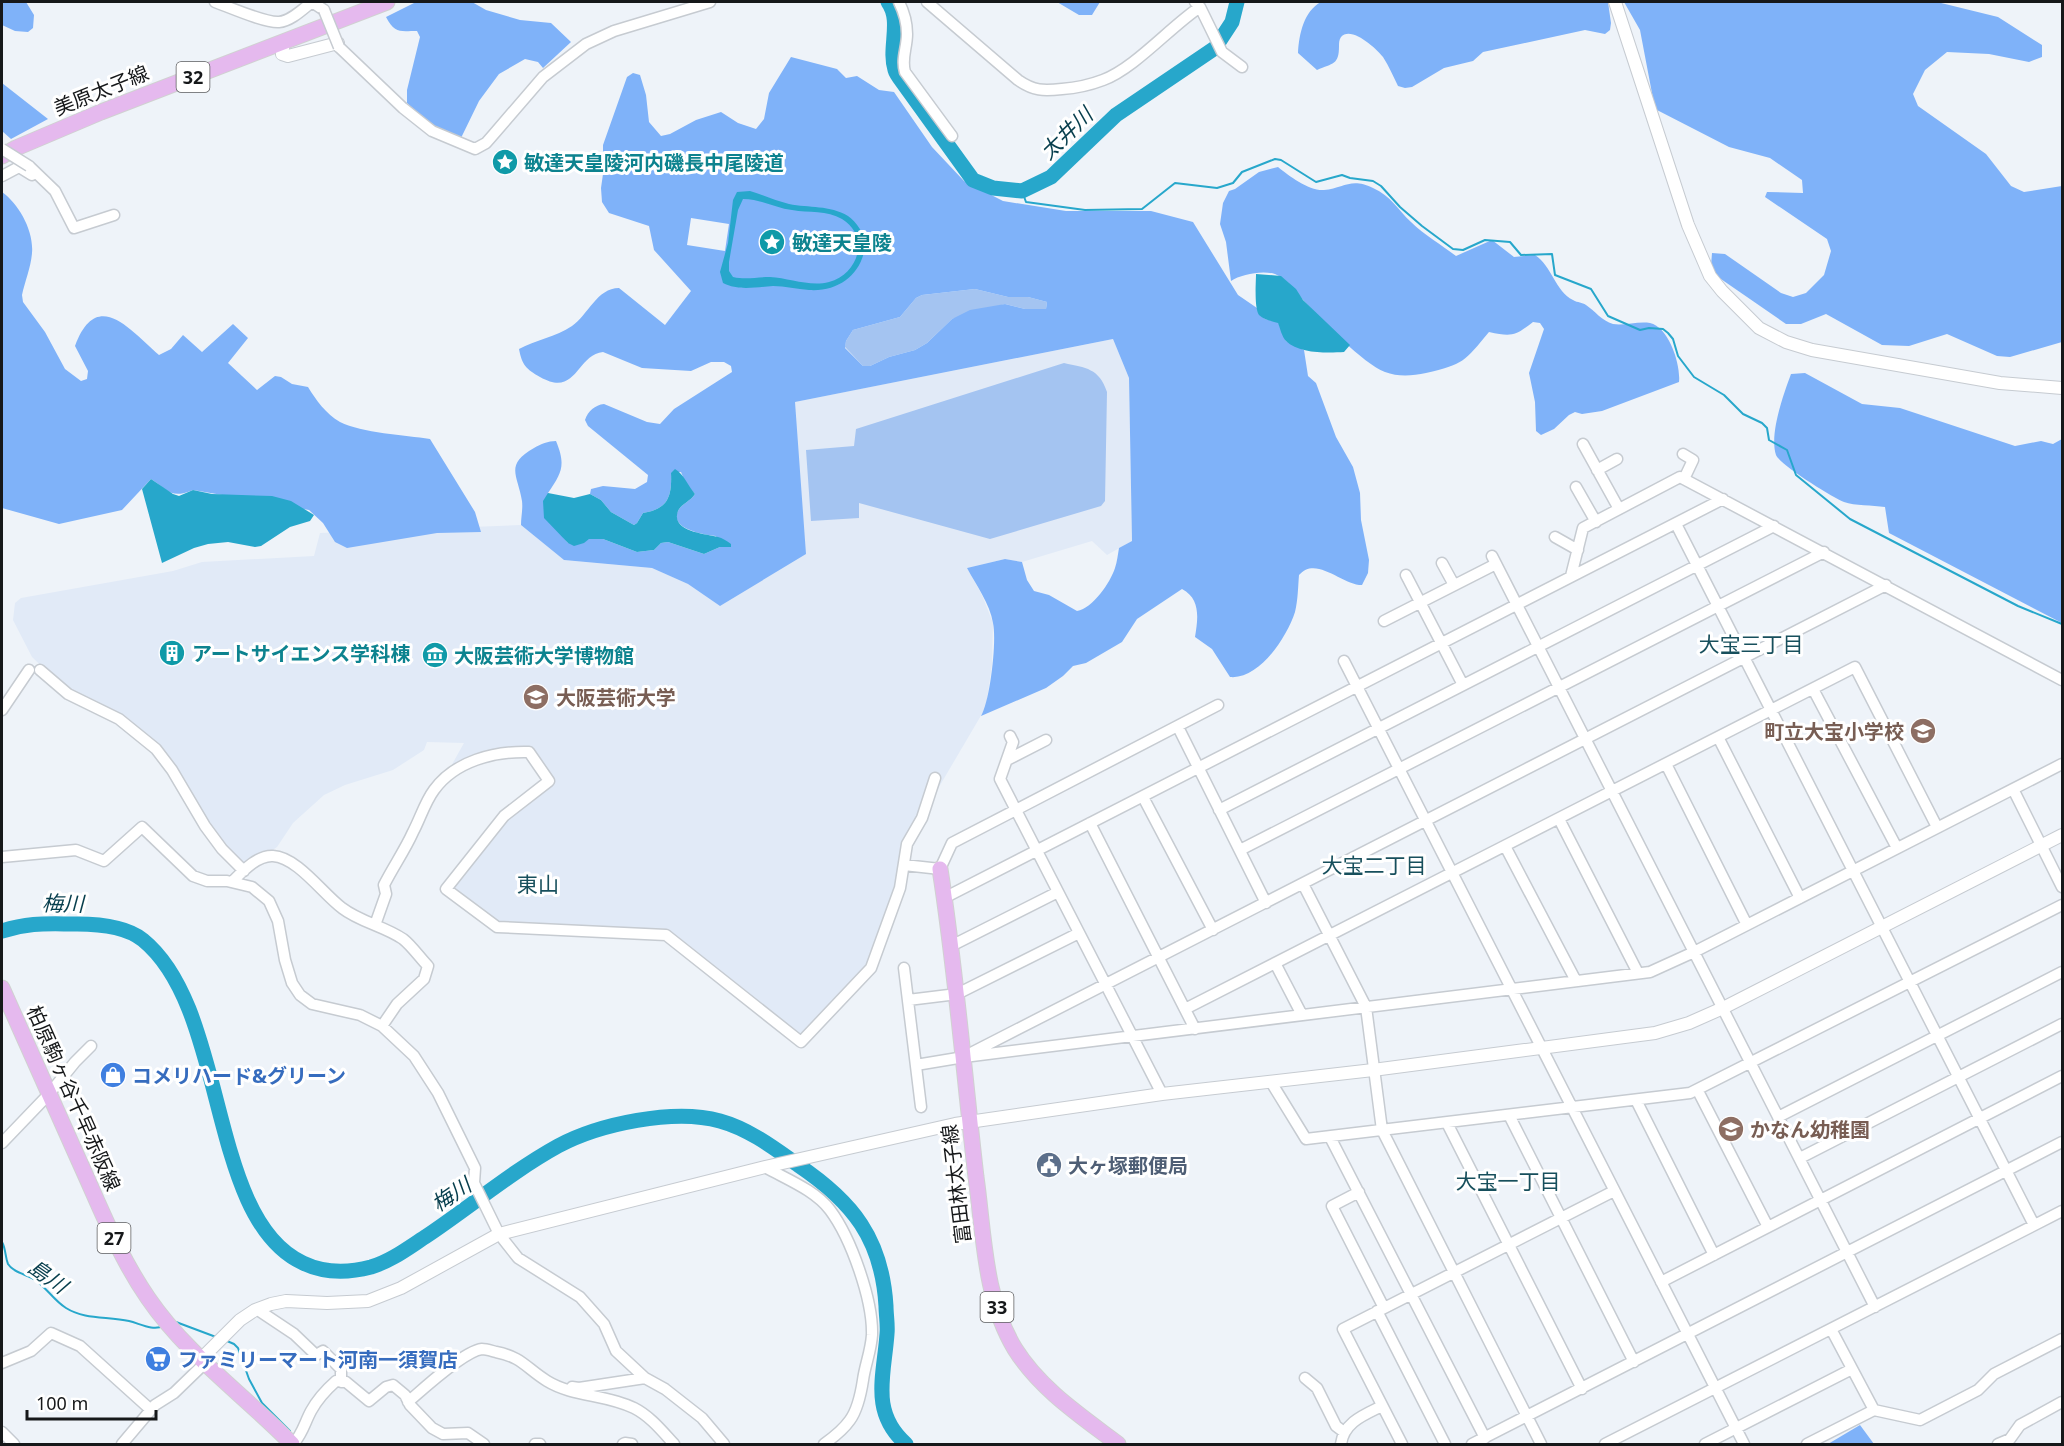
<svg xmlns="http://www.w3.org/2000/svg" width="2064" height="1446" viewBox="0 0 2064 1446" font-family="'Noto Sans','Noto Sans JP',sans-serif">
<rect width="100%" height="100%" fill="#eef3f9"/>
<path fill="#e1eaf7" d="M1113,339L1129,378L1132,541L1107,555L1092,541L1022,562L1005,559L967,568L982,595L993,623L992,665L986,707L902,850L895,889L867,964L799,1035L668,931L500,925L455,892L454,887L504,821L555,784L531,749L450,768L464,743L427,742L424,750L393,770L345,785L324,795L293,823L277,847L264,856L245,863L223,847L167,755L128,718L63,687L32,657L13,620L15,603L21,598L173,571L202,562L314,556L320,533L521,525L564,560L652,568L688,584L720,606L785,404Z"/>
<path fill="#a4c4f1" d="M975,289L1008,297H1028L1047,302L1046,309H1025L1005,304L952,319L927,343L915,350L889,357L870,366H863L845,347L846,341L853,330L900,317L916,298L922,295Z
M1064,363C1086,368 1099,368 1107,392L1105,501L1101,506L990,539L859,503V518L811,521L806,450L854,446L856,429Z"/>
<path fill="#7fb2f9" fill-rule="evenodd" d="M2,2H26L34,15L33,28L28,32L15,31L2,25Z
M416,2H472L486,10L520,20L551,23L571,42L543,68L538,62L525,59L499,74L479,101L461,138L432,126L407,103V90L420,37L417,31C400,31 395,34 386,17Z
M1057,2H1100L1092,15H1079Z
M1321,2H1608L1611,23L1610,30L1605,34L1585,30L1483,52L1473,61L1444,68L1412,87L1405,88L1398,86C1393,76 1389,66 1383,57C1377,49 1351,25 1341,37C1339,40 1339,43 1339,46C1339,65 1333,63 1317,70L1298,53C1299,34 1304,11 1321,2Z
M1624,2H1937L1998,17L2042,45V57L2029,62L1989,54L1947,52L1925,70L1913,94L1918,106L1986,154L2011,186L2024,192L2062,186V342L2010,357L1997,356L1947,334L1909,346L1882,345L1826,314L1801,324H1786L1718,277L1711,266L1712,253L1725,254L1781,293L1793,297L1806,293L1824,275L1831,251L1827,239L1765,197L1767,192L1803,193L1802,180L1770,158L1729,147L1655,109L1640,30Z
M791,57L837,69L846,78L857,76L879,90L894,92L932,147L964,181L1003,201L1066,211H1151L1193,222L1238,295L1257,308L1260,315L1265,319L1278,322L1286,341L1304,350L1308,376L1316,383L1336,437L1353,467L1360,493L1361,520L1369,560L1368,573L1362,585C1342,585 1316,555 1299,575C1298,587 1298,600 1295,612C1287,637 1259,680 1230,677L1212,649L1195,637C1198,619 1201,599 1182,589L1137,619L1122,642L1086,663L1073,666L1063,676L1046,688L981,716C990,701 997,641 993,623C990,604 976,585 967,568L1005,559L1022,562L1027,580L1034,591L1049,595L1077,611C1093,608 1110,583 1115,568C1117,562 1118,554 1119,548L1132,541L1129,378L1113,339L795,402L806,554L720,606L688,584L652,568L564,560L521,525C521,517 523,509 522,501C518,475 504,465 534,448C541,444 548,441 556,441C566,465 562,473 548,493L557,530L568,543L589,539H603L637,552L654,550L661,543L668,542L704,554L720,547L716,536C705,535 669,529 678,511C681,504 691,501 695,494L686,484L681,472L671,473C672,497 668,509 643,513L637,523L634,525L611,512L601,500L590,494L591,489L603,486L635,489L647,482L648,475L588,426L585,420C588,411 595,405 604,404L647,422L660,424L674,409L732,372L731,366L724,362H711L691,371L642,368L603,352C576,355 577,398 540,377C526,369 522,365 519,349C535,340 556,337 572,326C588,315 597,288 619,288L665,325L691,291L654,250L649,226L609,213L602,202L601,188L603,174V145L627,77L633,73L640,75L646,95L649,122L661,136L670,134L696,120L721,112L738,123L756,129L764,119L769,93ZM691,218L729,224L725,251L687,245ZM975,289L1008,297H1028L1047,302L1046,309H1025L1005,304L970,310L952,319L927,343L915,350L889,357L870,366H863L845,348L846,341L853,330L900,317L916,298L922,295Z
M2,83L48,119L11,139L2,131Z
M1278,167C1289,176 1309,191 1324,190C1344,188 1351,177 1373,188C1391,196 1398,210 1411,222C1424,235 1442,245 1456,256L1492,240L1514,257L1535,255C1552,266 1555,291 1573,300C1578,303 1582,302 1586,305C1595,311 1602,321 1613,324C1624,326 1638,321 1650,323C1669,327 1681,365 1679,382L1602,411L1582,414L1575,412L1569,415L1554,429L1541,435L1536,431L1535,402L1529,373L1544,329L1540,323L1533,322C1515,336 1512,337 1489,332C1464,362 1464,364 1426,373C1412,376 1398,377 1385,372C1362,363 1323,321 1305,302C1296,292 1289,280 1275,274C1263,270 1241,274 1231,281L1226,242L1220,224L1223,203L1229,191L1235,189L1259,172Z
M2,192C19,204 34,231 32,253C31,267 25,281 22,295L23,302L45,332L65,369L81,381L87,379L88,371L75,346C97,287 130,330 159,355L171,349L183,335L202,352L233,324L248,338L228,363L257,390L275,376L281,377L292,384L308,387C316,400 326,414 340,422C362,433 405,435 430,439L475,512L481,532L437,533L347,548L335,542L323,523L309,510L193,490C171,499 169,491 151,479L122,510L59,524L2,508Z
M1805,373L1862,404L1900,408L2015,446L2041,441L2053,444L2062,439V623L1889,533L1885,507C1872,505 1855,506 1844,502C1833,498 1779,464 1776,455C1769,434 1784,393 1791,374Z
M1860,1425L1874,1444H1828Z"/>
<path fill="#27a7cb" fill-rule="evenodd" d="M750,191C763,195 776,201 789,204C809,208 830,205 848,216C857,222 866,236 865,247C861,275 838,292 809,290C797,289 785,286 773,286C756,287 738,291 723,283L720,272L728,243L733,200L737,192ZM743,199C761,199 775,208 792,210C809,213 827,210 842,219C870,236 859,274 829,282C810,287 789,278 770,277C757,277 746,280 733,277L729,271V262L738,210Z
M1256,274L1281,276L1296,289L1303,300L1350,345L1344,352C1328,353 1299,354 1286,341C1282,337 1280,328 1278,323C1272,321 1264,320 1259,315C1254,307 1256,283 1256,274Z
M675,469C684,474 688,486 695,494C691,501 681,504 678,511C670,532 707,534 718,537C722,538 727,541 731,544V547H720L704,554L668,542L661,543L654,550L637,552L603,539H589L584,543L574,546L568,543L544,518L543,501L548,493L574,498L590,494L601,500L611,512L634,525L637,523L643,513C668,509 672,497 671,473Z
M151,479L173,494L179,496L193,490L212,494L272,496L291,501L314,515L310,521L290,527L261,546L255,547L228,542L208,544L194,548L162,563L142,489Z"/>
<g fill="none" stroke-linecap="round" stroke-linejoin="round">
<path stroke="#27a7cb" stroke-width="2" d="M1022,191L1026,202L1085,210L1142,209L1175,183L1217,188L1233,183L1242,172L1275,159L1281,160L1316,182L1342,175L1350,178L1373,181L1381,186L1400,207L1422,226L1453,249L1463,250L1485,240L1510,242L1521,255L1552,254L1555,275L1591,289L1608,316L1640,330L1649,328L1663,329L1668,333L1673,339L1678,356L1694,377L1724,395L1743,414L1762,423L1767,428L1769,440L1787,450L1796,475L1850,519L2018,606L2062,624
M2,1242C6,1249 5,1257 8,1264C13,1272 24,1274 32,1278C45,1285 53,1300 66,1308C85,1320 108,1316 129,1321C141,1324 152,1331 164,1326
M176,1322L216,1337
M227,1341L234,1344L238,1348L249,1379L262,1403L290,1431"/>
<path stroke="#27a7cb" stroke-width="15" d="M888,2C902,21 888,48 895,70C896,74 900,79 903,83L973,180L993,188L1022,191L1051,177L1116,115L1215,48L1232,22L1237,2
M2,931C30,922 48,924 77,924C98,924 127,927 143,940C229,1010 207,1219 303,1263C324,1273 348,1273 371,1267C391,1261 408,1248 425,1237C470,1207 511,1172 558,1146C599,1124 674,1108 720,1121C749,1129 774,1148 798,1165C853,1202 882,1239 886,1306C886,1315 888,1325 887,1334C884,1376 870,1412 906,1444"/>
<g stroke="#c6cbd1" stroke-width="13">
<path id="minor" d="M215,2C229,7 265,23 279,22C291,21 303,9 312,2L324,10
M899,2C904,12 907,23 907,34C907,48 901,59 905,72L952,136
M927,2L1018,80C1034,91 1043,91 1062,89C1076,88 1090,85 1103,80C1135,68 1170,27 1200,7
M1195,2L1200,7L1222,52L1242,67
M339,47L403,108L432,131L475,149L486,143L493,135L543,77L586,44L614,31L710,2
M29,166L55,191L74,228L114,215
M2,176L19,167L32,175
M1583,444L1619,509
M1683,454L1693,460L1684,479
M1597,470L1617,459
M1576,487L1596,522
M1676,524L2034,1225
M1555,537L1578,550
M1492,556L1875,1307
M1442,563L1454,585
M1406,575L1463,685
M1571,576L1583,528L1680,477L2062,680
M1384,621L1496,564
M1344,661L1744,1444
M40,670L68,694L119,719L156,749L172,770L205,826L222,849L244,871
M1813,689L1897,848
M2,710L29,670
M1178,727L1266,903
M1010,736L1013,742L1000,779L1162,1094
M1718,737L1800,898
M1007,760L1046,740
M1666,764L1747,925
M2013,789L2062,887
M1143,797L1213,930
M1219,810L1774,526
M1559,819L1638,973
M1090,823L1195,1029
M1505,846L1576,981
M1240,850L1824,552
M2,857L76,850L104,861L142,827L193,876L207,881H227L252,887L269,901L278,921L285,960L292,983L300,995L312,1004L360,1015L382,1026L414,1056L438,1093L475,1168L474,1183L499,1234L518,1258L580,1297L604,1324L616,1351L645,1378L665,1389L702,1418L724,1444
M904,865L940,869L952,843L1218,705
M232,882C242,872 257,855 273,856C297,857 323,894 342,908C360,922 384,926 403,939C412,946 420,958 428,966L424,979L397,1004L382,1026
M1303,884L1366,1007L1382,1130L1541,1444
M944,898L1723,499
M375,925L386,894L384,885C393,867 405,850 413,832C420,819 425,802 434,790C455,761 494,751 529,752L549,781L504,816L446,889L497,927L666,935L801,1042L871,968L900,888L907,844L922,818L935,778
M951,946L1058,892
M1275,963L1302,1015
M904,968L921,1107
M908,1000L957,994L1079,933
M1185,1009L1855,667L1937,827
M973,1052L1886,585
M916,1065L964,1057L1650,972L1694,952L2062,764
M1271,1082L1306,1139L1690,1093L2062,905
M1698,1091L1768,1227
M1636,1100L1714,1255
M1509,1115L1634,1362
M1778,1117L2062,972
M1447,1123L1582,1389
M1330,1137L1485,1438
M2,1143L49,1094L75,1062L91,1046
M1800,1158L2062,1024
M765,1167C786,1179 815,1190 830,1210C851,1238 873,1300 872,1335C871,1351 865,1365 863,1380C861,1393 858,1409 850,1420C843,1430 834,1437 824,1444
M1359,1192L1332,1206L1384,1308
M1661,1282L2062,1076
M258,1310L294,1334L316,1355L323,1351L341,1369V1382
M1377,1311L1445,1444
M1831,1329L1874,1410
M2,1363L31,1351L51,1333L80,1346L151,1410
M1305,1378L1317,1388L1336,1426L1344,1432
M572,1387L579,1388L645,1378
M408,1402C423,1389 464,1351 482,1349C486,1349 492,1351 496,1352C522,1357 526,1368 547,1381C573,1397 606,1394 634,1408C650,1416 662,1431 674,1444
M2,1432L14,1444
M122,1444L155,1405L174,1393L205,1363
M293,1444C302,1435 305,1422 311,1411C317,1400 327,1389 336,1381L346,1382L369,1401L386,1387L393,1385L405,1395L410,1405L432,1428L443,1434L468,1433L484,1444
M535,1444H540
M623,1444L625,1443L632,1444
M1341,1444C1344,1422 1364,1415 1382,1406
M1402,1444L1343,1329L1614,1191
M1472,1444L2062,1142
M1605,1444L2062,1211
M1705,1444L1852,1369
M1807,1444L1874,1410L1920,1420L1978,1390L1994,1374L2062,1339
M1998,1444L2010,1439L2020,1425L2062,1402"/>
</g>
<g stroke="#c6cbd1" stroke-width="14">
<path id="tertiary" d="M1615,2L1688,225L1710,276L1722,291L1759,328L1786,342L1812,350L2000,383L2062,388
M284,42L282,54L288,56L338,43
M201,1359L240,1320L255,1310L271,1304L286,1301L327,1303L368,1301L401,1288L499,1234L765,1167L955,1124L1162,1094L1373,1070L1655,1033L1689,1023L1723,1008L2062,835"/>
</g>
<g stroke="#d0d1d1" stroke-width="17">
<path id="primary" d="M2,156L16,148L101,112L387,2
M940,869C956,971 964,1074 976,1177C984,1234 984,1298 1015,1349C1040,1389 1081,1416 1118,1444
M2,988C28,1046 54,1105 80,1163C101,1209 119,1256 148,1298C187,1355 244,1395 292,1444"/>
</g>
<use href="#minor" stroke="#fff" stroke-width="10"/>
<use href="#tertiary" stroke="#fff" stroke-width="12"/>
<use href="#primary" stroke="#e5b9ee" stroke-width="15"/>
<g stroke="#c6cbd1" stroke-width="13" stroke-linecap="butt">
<path id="minor-bridge" d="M324,10L339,47
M2,149L29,166"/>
</g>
<use href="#minor-bridge" stroke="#fff" stroke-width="10"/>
</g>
<defs>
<g id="sight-disc" transform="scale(1.35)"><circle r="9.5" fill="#0f9aa8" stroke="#fff"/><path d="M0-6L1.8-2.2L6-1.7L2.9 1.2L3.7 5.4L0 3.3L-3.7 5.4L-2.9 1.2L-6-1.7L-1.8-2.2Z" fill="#fff"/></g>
<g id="building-disc" transform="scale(1.35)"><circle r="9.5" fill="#0f9aa8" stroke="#fff"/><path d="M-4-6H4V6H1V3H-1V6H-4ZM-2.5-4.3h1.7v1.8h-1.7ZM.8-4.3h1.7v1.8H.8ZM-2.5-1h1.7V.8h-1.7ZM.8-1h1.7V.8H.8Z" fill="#fff"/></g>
<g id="museum-disc" transform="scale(1.35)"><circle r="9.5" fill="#0f9aa8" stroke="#fff"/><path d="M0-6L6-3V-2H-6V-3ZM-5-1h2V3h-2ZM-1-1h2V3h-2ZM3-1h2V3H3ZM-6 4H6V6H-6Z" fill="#fff"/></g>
<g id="university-disc" transform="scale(1.35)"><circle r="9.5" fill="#8d6e63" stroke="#fff"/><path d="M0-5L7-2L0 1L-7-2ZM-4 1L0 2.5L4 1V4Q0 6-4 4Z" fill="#fff"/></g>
<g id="school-disc" transform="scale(1.35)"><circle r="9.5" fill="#8d6e63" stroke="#fff"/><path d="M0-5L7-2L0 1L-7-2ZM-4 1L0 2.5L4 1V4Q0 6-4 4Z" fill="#fff"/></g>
<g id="shop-disc" transform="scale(1.35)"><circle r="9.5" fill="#3f7fe0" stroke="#fff"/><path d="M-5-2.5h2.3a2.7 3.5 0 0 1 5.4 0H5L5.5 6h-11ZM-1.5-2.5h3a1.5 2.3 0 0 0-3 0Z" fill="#fff"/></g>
<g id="civic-disc" transform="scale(1.35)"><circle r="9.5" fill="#5c6f8a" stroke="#fff"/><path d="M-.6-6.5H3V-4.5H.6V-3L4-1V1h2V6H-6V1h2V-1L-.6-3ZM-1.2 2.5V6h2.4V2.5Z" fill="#fff"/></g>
<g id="supermarket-disc" transform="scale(1.35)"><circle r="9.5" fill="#3f7fe0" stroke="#fff"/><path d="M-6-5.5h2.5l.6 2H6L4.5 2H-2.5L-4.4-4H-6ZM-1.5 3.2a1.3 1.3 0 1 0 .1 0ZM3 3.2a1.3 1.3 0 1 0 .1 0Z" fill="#fff"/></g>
</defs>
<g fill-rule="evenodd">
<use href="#sight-disc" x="505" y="162"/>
<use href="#sight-disc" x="772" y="242"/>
<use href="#building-disc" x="172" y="653"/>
<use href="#museum-disc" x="435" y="655"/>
<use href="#university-disc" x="536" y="697"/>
<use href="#school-disc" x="1923" y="731"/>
<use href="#shop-disc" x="113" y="1075"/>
<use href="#school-disc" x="1731" y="1129"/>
<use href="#civic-disc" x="1049" y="1165"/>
<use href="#supermarket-disc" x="158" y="1359"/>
</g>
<g text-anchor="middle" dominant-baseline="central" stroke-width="6" stroke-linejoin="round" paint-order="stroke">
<g fill="#fff" stroke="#5c5d5f" stroke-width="1.5">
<rect x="176.5" y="62" width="33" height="30" rx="4.5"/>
<rect x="97.5" y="1223" width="33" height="30" rx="4.5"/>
<rect x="980.5" y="1292" width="33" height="30" rx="4.5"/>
</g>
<g font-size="18" font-weight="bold" fill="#16181a">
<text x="193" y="77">32</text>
<text x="114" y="1238">27</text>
<text x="997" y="1307">33</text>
</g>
<g font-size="20" fill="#16181a" stroke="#fff">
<text transform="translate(101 90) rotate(-22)">美原太子線</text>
<text transform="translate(74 1098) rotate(66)">柏原駒ヶ谷千早赤阪線</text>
<text transform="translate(956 1184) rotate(-97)">富田林太子線</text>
</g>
<g font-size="20" font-weight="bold" fill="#0d838f" stroke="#fff" text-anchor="start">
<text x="524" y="162">敏達天皇陵河内磯長中尾陵道</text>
<text x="792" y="242">敏達天皇陵</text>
<text x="192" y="653">アートサイエンス学科棟</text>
<text x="454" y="655">大阪芸術大学博物館</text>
</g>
<g font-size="20" font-weight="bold" fill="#785e54" stroke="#fff" text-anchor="start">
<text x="556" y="697">大阪芸術大学</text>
<text x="1904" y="731" text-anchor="end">町立大宝小学校</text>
<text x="1750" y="1129">かなん幼稚園</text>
</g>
<g font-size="20" font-weight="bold" fill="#366cbe" stroke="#fff" text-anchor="start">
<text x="132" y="1075">コメリハード&amp;グリーン</text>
<text x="178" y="1359">ファミリーマート河南一須賀店</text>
</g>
<g font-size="20" font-weight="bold" fill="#4e5e75" stroke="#fff" text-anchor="start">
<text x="1068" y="1165">大ヶ塚郵便局</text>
</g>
<g font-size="21" font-style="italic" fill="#073e4d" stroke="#fff">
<text transform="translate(1066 133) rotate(-44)">太井川</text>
<text transform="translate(63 903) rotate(1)">梅川</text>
<text transform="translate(451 1194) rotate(-34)">梅川</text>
<text transform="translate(48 1276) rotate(35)">島川</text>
</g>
<g font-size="21" fill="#174f5c" stroke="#fff">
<text x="1751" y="644">大宝三丁目</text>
<text x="1374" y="865">大宝二丁目</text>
<text x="538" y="884">東山</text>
<text x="1508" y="1181">大宝一丁目</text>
</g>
</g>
<rect width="2064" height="1446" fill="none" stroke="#16181a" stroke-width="6"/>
<path d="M27 1410v9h129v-9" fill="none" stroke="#16181a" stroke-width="3"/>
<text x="36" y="1410" font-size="18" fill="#16181a" stroke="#ffffff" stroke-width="4.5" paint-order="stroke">100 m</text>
</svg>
